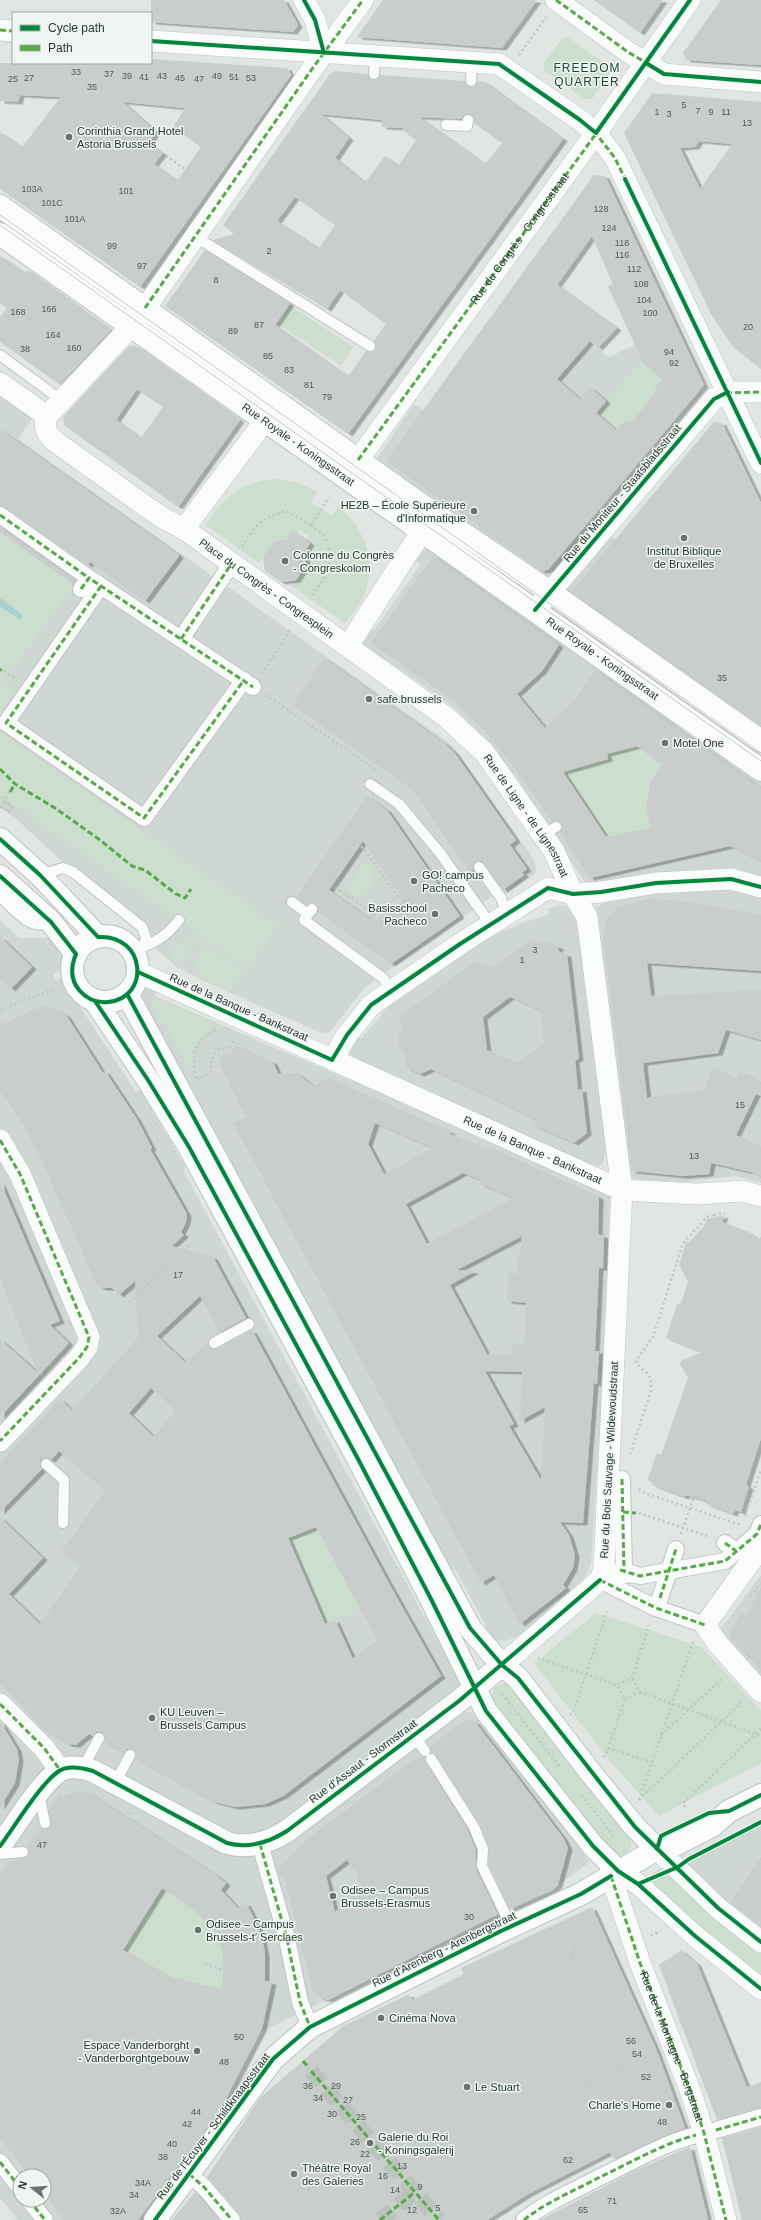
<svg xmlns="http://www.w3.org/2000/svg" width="761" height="2220" viewBox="0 0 761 2220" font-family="Helvetica,sans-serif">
<defs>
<filter id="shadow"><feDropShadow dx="4.5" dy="2.5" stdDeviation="0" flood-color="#0004"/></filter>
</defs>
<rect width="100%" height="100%" fill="#e1e6e3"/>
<path fill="#cfd7d2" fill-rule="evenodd" d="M590,341L609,357L641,342L645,358L642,362L660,378V382L654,390L656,392L636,416L632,425L625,420L616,430L645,455L624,480L548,415L549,356Z
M0,370L44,401L18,439L449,743L460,755L534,860L536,871L533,875L502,897L490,898L364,988L330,1032L321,1033L202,980L175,966L0,804Z
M414,404L737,622L670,716L761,781V1183L736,1176L684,1182L634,1179L606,1150L603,1163L595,1169L610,1196L604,1362L591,1564L583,1581L574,1591L517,1637L504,1641L495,1640L484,1629L486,1626L455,1569L451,1570L190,1085L184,1087L136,992L143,987L156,990L155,996L352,1081L360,1065L352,1059L349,1049L356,1036L361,1039L389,1005L484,940L519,924L550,914L548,909L560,905L595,911L596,907L602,904L598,886L586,884L516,777L473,727L450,704L385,659L381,664L360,645L368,626L374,630L421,564L416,560L424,550L430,547L452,557L470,529L376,460Z
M0,920L19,938H54L61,952L63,967L53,975L57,981L61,978L136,1092L140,1090L185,1166L184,1172L440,1645L458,1673L461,1681L462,1712H469L478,1717L590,1862L558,1885L553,1890L499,1914L261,2032L220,2110L138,2220H18L0,2198ZM20,2176H44V2200H20Z
M761,1575V1679L719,1631Z
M761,1824V1934L688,1866L687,1863L693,1854L707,1846L710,1850Z"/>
<path fill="#ccdece" d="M566,36L608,65L610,74L592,99H584L544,70V63L562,38Z
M290,305L353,347L341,366L278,324Z
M641,362L660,378L664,385L660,382L654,390L656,392L636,416L632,425L625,420L616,431L596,413Z
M275,479L299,483L317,492L311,502L332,516L338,507C366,527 378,567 363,598C358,607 352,615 345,623L291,586L306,565L305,551L310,543L306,541L309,536L299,530L296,534L292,531L287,539L275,541L259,563L205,525C222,498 242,481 275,479Z
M0,532L74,584L14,667L12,666L1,680L18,693L0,718Z
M0,732L277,926L247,968L0,794Z
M632,743L662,765C646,787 644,802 651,828L606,837L564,772L608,759L607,754L625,750L624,745Z
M368,859L375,870L369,879L371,885L367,892L357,897L346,890Z
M192,937L195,939C192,948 187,961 177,962L172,960L170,952Z
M206,945L244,971L230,991L197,976L200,970L193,964Z
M153,997L212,1022V1028L199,1040L189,1069L154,1006Z
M316,1527L360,1609L325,1624L288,1538Z
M596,1613L701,1647L761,1710V1763L659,1816L609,1760L534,1663Z
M505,1683L512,1685L630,1836L631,1848C624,1858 618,1857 609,1851L491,1699L494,1688Z
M661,1868H665L761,1949V1983L650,1881L653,1873Z
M162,1888C202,1915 235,1935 220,1989L168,1976L123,1950Z"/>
<path fill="#a6d1cf" d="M0,598L23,615L20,620L0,606Z"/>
<path fill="#c9cdcb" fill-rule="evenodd" filter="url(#shadow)" d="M151,0H284L298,25L293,32L151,22Z
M383,0H537L502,48L357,37Z
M594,0H663L640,33Z
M721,0H761V65L686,60L683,53Z
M151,59L287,68L291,75L140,287L0,189V132L22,147L61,97L20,95L18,102L0,101V63H151ZM123,102L185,108L173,127L201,147L177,181L154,164L163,153L148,143L156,132Z
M335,71L368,74V77L373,80H377L380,75L465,81V84L470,87H474L478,81L485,82L563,139L348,434L165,306L205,250L290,303L275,325L346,375L347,373L349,375L366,351L370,352L375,350L376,346L374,341L386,324L340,290L327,309L212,240L234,234L223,225L330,74ZM321,114L382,120V127L404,128L402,130L416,140L398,166L385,156L365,183L335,158L349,138ZM469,114L474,117V123L502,143L485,164L419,117L462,119L463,116ZM295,197L335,225L319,248L277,221Z
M652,93L761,102V369L733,347L711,314L624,133ZM699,141L732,144L700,189L680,148L695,147Z
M594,175L605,176L704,385L548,570L542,571L386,461ZM592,236L613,284L608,286L643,363L662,379L654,390L656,392L630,424L625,420L616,430L596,413L606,401L590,387L580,399L557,379L590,341L598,348L617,328L557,285Z
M0,256L25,273L27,270L111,330L60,385L0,342V317L7,308L0,303Z
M134,345L240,420L178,507L64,425L63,417L128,347ZM137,389L163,407L141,438L116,420Z
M714,422L722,423L761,503V726L571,592Z
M0,429L178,554L179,556L145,601L90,562L88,565L5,507L0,506Z
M0,527L76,580L73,584L0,532Z
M292,530L310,543L305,551L306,565L296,580L281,582L265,571L263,557L275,541L287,539Z
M433,556L559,645L542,671L517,694L545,728L575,699L595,670L761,788V861L730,846L590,878L560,832L562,827L561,823L556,821L552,822L513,766L484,730L452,699L371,643ZM637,746L662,765L651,780L646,807L651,828L606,837L563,772L608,759L607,754Z
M324,658L444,743L454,752L516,840L510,845L527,869L522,872L524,875L503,890L482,861L475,862L473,870L470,873L413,790L293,705Z
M367,796L387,810L460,916L391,964L318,912V907L315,904L307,905L296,897ZM363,841L403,900L373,921L329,890Z
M649,899L685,901L761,915V971L647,963L651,996L761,990V1040L726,1030L718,1053L643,1063L647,1098L705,1090L713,1067L736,1078L740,1071L761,1082V1096L756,1094L736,1135L761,1147V1177L751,1172L711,1163L709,1174L683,1176L632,1171L603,935L607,919L618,907Z
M0,937L32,967L11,989L0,979Z
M532,939L542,944L546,941L559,947L558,951L567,955L579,1058L575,1061L576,1070L578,1090L582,1089L587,1133L574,1143L534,1126L537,1120L431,1069L420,1074L406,1068L404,1050L399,1048L398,1037L402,1033L400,1016L473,963L478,962L493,968ZM510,997L540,1010L544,1043L517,1063L487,1050L483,1017Z
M45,1005L46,1008L56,1009L66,1015L103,1073L105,1071L137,1119L152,1148L150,1149L187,1214L186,1222L181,1232L184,1235L172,1246L213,1257L246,1318L215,1335L219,1332L200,1296L157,1336L185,1362L208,1342L210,1348L217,1349L252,1330L391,1587L441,1676L283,1796L265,1804L235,1807L214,1802L135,1759L136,1754L133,1750L127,1749L124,1753L104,1742L105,1737L102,1732H96L93,1736L89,1734L76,1745L67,1744L45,1731L0,1683V1517L43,1558L9,1594L40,1624L80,1566L61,1552L105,1491L59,1451L51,1460L47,1458L41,1459L40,1463L42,1469L0,1512V1463L60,1399L72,1410L138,1338L135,1281L119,1295L112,1288H102L97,1285L40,1157L23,1125L0,1091V1025ZM151,1388L176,1411L153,1436L129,1413ZM316,1527L377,1640L353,1659L335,1620L325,1624L288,1538Z
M235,1045L273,1062L278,1074L297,1073L313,1086L328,1078L451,1132L450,1134L488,1150L489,1147L599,1197L598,1234L604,1236L603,1268H599L595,1351H599L597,1384L594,1383L583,1523L560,1522L569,1535L575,1555L573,1568L563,1585L566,1588L520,1624L494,1575L481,1583L233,1123L246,1117L219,1062L223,1055L231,1054ZM375,1123L433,1148L384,1174L368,1144ZM463,1173L482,1180L480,1184L514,1198L427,1244L406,1204ZM522,1236L516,1274L508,1273L507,1301L526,1303L525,1341L523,1345L512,1344V1355L487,1354L450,1285L475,1271L457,1270ZM485,1371L522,1372L520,1421L545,1407L541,1480L509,1426L514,1424Z
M0,1181L60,1321L50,1325L69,1343L0,1417V1339L38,1373L0,1279Z
M724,1215L722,1222L749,1232L756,1238L761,1237V1438L746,1485L749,1487L744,1502L741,1512L735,1510L733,1514L706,1504V1501L686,1495L684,1497L652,1485L653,1482L647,1480L657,1453L661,1455L688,1378L679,1362L702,1352L666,1338L677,1304L681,1303L688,1282L679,1265L686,1242H689L704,1226L707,1219Z
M761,1588V1672L748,1654L746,1656L729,1636L741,1613L746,1616Z
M470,1720L475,1722L499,1753L564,1839L568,1848L558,1885L553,1890L510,1909L489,1865V1847L480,1824L436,1756L431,1753L430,1747L462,1722Z
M0,1721L17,1749L19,1759L15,1783L0,1807Z
M420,1755L425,1757L426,1762L468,1830L476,1850V1869L498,1914L328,2000L320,1998L312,1989L285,1879L279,1874L280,1866L310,1837ZM347,1860L357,1873L358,1884L354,1895L335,1912L326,1876Z
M88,1792L215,1874L226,1883L221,1890L238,1908L246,1903L256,1922L262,1938L265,1954V1981L272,1982L262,2029L220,2110L138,2220H65L44,2193V2176H30L0,2138V1875L11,1860L17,1861L27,1857L29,1852L27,1847L41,1828L46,1829L50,1828L51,1822L49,1810L60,1794L63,1797L72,1793ZM162,1888L192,1908L212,1927L223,1952V1990L168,1976L123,1950Z
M761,1857V1927L730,1902Z
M592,1907L656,2049L685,2128L655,2140L614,2159L610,2152L528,2194L487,2220H241L239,2214L207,2177L260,2098L343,2026L409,1994L412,2000L464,1974L461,1968Z
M681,1950L697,1964L747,2087L761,2082V2108L717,2120L659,1965Z
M761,2127V2220H742L722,2138Z
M690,2147L708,2220H540L638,2169Z
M195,2192L197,2194L220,2220H172Z"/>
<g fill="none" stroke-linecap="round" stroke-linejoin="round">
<path stroke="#bbc3bf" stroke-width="16" stroke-dasharray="16 8" stroke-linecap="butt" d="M311,2071L439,2220
M380,2220L415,2192"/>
<g stroke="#bec3c0" stroke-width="12">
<path id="service" d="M374,74L375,57
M471,81L472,63
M446,125L467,126L468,120
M196,237L370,346
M0,355L61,400
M370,784L399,804L440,853L491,925
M542,835L556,827
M479,867L501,898L507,914
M40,875L63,868L73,872L142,927L146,938L143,947
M0,896C14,909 30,932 50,922
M292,902L308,914
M312,909L304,920L383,978L393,991
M132,950C153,944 165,938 179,920
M214,1343L249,1324
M46,1464L64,1480L63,1523
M604,1580L636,1577
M413,1735L425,1751
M431,1759L474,1827L483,1849L482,1866L511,1926
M83,1768L99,1738
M115,1783L130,1755
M39,1793L45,1823
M0,1854L23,1852"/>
</g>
<g stroke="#bec3c0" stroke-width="18">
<path id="pedestrian" d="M0,515L89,578
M101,586L6,723L144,818L244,680
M81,589L89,578L253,687
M181,639L232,563
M622,1479L624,1571
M725,1543L736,1551
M620,1570L640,1576L725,1561L757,1534L761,1524
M600,1580L656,1608L705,1625
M660,1598L676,1549
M260,1844L287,1939L300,2002L310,2027
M716,2130L761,2117
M0,2162L20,2188
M189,2174L204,2187L232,2220
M29,2200L45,2220
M524,2220C546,2202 574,2191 598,2178C630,2163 662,2144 696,2135"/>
</g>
<g stroke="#bec3c0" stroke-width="22">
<g id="minor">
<path d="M304,0L315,20L324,53"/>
<path id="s1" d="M363,0L312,69L151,300L123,335L47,416C43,426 46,433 53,440L161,517L184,529L446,717L484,752L554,851L573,894L587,917L622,1190L604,1568L600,1580L502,1665"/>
<path d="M556,0L628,52L664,74L761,82"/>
<path d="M0,30L13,31"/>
<path d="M151,41L499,64L580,120L596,133L615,158L761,463"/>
<path d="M0,383L47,416"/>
<path id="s2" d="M358,460L596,133L690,0"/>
<path d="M184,529L275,407"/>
<path d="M535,610L714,399L728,392H761"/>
<path d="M348,646L431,517"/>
<path id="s3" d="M138,972L622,1190L697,1194L742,1191L761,1196"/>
<path d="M332,1060L347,1035L371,1005L460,944L548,888L573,894L601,892L656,883L731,879L761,887"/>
<path d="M0,1140L20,1174L89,1337L87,1347L79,1358L0,1441"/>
<path d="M761,1547L705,1625L718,1644L761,1692"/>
<path d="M0,1704L44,1748L60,1770"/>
<path d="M657,1849L718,1908L761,1942"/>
<path d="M618,1871L638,1884L695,1936L761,1989"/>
<path d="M611,1876L640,1963L690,2090L704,2133L726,2220"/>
</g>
</g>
<g stroke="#bec3c0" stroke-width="24">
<g id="tertiary">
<path d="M0,206L433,513L550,592L761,741"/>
<path id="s4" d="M0,234L761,770"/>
<path d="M0,839L40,875L98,937"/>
<path d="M0,876L51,922L76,954"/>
<circle cx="105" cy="969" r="33"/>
<path d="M127,994L470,1628L502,1665L518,1678L591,1773L635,1827L657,1849"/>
<path d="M95,1001L148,1080L189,1147L357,1457L431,1599L486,1711L593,1846L618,1871"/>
<path d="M0,1846C15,1826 40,1784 59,1771C68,1765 83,1768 93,1771L227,1843C249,1849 268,1843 287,1831L459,1701L502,1665"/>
<path d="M155,2220L273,2059L310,2027L501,1931L581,1894L657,1849L669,1848L712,1826L729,1811L761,1795"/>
</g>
</g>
<path stroke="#bfc7c3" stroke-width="2.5" stroke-dasharray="2 3" stroke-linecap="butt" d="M519,55L546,17
M166,156L185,169
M311,525C315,529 322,533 325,538C339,559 323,580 311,598
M242,547C255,525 262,518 286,511L311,525L329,497
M0,668L17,680
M262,674L291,629
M266,695L378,771
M0,806L9,812L13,807L4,801L1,806L9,812L13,807L4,801L10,792
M385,906L388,910
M374,914L328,882L357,840L398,897
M369,918L400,895
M403,926L424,910
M419,943L423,947
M0,1010L56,988
M196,1078C191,1053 194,1042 217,1029
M197,1080L211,1072V1060L217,1050L226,1047L231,1048L233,1042L238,1044L240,1039
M714,1215L725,1213
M129,1302L190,1245
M630,1454L651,1391C652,1369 644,1375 636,1361L653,1337L683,1243L707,1217L714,1215
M639,1489L642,1492L741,1525
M691,1492L693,1499L698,1495
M639,1513L710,1537
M745,1516L761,1470
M681,1534L693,1499
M751,1596L761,1584
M538,1658L617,1685
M640,1692L761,1736
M502,1694L559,1766
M625,1699L640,1692L632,1678
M570,1715L573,1713L607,1611
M661,1735L723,1678
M608,1748L651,1762
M603,1757L606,1755L625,1699L617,1685L632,1678L649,1625
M582,1795L614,1837
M639,1800L693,1642
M639,1800L744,1700
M685,1807L683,1803L761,1729
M127,1819L131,1812
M568,1930L575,1944L570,1961
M651,1936L660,1931
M205,1964L224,1970
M576,2090L636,2062"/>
<use href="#service" stroke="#fafbfb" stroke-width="10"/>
<use href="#pedestrian" stroke="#fafbfb" stroke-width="16"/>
<use href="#minor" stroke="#fafbfb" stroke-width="21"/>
<use href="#tertiary" stroke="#fafbfb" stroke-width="22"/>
<path stroke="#c6c9c8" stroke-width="1" d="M0,215L761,753
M0,225L761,761"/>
<g stroke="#53ac44" stroke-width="3" stroke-dasharray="6 3" stroke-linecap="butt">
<path d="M556,0L628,52L648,64"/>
<path d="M0,30L13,31"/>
<path d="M594,131L615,158L626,181"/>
<path d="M145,308L312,69L363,0"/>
<path d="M726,393L761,392"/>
<path d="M358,460L598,131"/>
<path d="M0,515L89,578"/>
<path d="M101,586L6,723L144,818L244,680"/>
<path d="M81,589L89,578L253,687"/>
<path d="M181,639L232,563"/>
<path d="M0,671L1,669"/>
<path d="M0,769L15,784L55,808L100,840L132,866L145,870L176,894L185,898L191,889"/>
<path d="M10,792L15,784"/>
<path d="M0,1140L20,1174L89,1337L87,1347L79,1358L0,1441"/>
<path d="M622,1479L624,1571"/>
<path d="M623,1512L636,1513"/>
<path d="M725,1543L736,1551"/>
<path d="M620,1570L640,1576L725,1561L757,1534L761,1524"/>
<path d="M600,1580L656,1608L705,1625"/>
<path d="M660,1598L676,1549"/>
<path d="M0,1704L44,1748L60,1770"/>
<path d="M260,1844L287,1939L300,2002L310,2027"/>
<path id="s5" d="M611,1876L640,1963L690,2090L704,2133L726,2220"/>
<path d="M303,2061L309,2068"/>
<path d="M311,2071L439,2220"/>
<path d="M716,2130L761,2117"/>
<path d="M0,2162L20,2188"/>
<path d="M189,2174L204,2187L232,2220"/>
<path d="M29,2200L45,2220"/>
<path d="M380,2220L415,2192"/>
<path d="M524,2220C546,2202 574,2191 598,2178C630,2163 662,2144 696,2135"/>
</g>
<g stroke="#eff6f1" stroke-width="6">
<path id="cycleway" d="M304,0L315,20L324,53
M151,41L499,64L580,120L596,133L690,0
M646,63L664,74L761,82
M625,179L761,463
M535,610L714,399L728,392
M0,839L40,875L98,937C146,934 151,998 108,1002C97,1003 87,999 80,991C70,980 71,966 76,954L51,922L0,876
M138,972L332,1060L347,1035L371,1005L460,944L548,888L573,894L601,892L656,883L731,879L761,887
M127,994L470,1628L502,1665L518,1678L635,1827L718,1908L761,1942
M95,1001L148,1080L189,1147L357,1457L431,1599L486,1711L593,1846L618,1871L638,1884L695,1936L761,1989
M0,1846C15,1826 40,1784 59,1771C68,1765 83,1768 93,1771L227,1843C249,1849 268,1843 287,1831L459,1701L600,1580
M657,1849L661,1836L667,1833L709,1813L729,1811L761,1795
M638,1884L678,1867L689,1859L761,1822
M155,2220L273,2059L310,2027L501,1931L581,1894L611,1876"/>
</g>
<use href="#cycleway" stroke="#00873e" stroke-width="4"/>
</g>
<g fill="#65746d" stroke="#eff6f1" stroke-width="1.5">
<circle cx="69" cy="137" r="4"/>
<circle cx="474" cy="511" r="4"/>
<circle cx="684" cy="538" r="4"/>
<circle cx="285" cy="561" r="4"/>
<circle cx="369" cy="699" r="4"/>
<circle cx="665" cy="743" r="4"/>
<circle cx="414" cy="881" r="4"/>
<circle cx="435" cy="914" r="4"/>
<circle cx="152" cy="1718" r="4"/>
<circle cx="333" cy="1896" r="4"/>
<circle cx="198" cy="1930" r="4"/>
<circle cx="381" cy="2018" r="4"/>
<circle cx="197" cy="2051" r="4"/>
<circle cx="467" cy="2087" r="4"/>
<circle cx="669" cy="2105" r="4"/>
<circle cx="370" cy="2143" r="4"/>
<circle cx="294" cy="2174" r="4"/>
</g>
<g text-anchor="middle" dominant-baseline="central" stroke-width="3" stroke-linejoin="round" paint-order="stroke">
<g font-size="9" fill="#4c5d55">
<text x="76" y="72">33</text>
<text x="109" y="74">37</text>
<text x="127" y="76">39</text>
<text x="162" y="76">43</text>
<text x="217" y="76">49</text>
<text x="144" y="77">41</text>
<text x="234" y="77">51</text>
<text x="29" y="78">27</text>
<text x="180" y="78">45</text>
<text x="251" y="78">53</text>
<text x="13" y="79">25</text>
<text x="199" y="79">47</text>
<text x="92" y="87">35</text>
<text x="684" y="105">5</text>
<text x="698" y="111">7</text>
<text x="657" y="112">1</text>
<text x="711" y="112">9</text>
<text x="726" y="112">11</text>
<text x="669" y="114">3</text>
<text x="747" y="123">13</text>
<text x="32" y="189">103A</text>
<text x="126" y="191">101</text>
<text x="52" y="203">101C</text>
<text x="601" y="209">128</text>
<text x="75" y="219">101A</text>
<text x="609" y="228">124</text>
<text x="622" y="243">118</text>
<text x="112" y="246">99</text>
<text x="269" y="251">2</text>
<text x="622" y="255">116</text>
<text x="142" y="266">97</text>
<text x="634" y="269">112</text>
<text x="216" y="280">8</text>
<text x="641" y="284">108</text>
<text x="644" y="300">104</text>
<text x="49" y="309">166</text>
<text x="18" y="312">168</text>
<text x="650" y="313">100</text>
<text x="259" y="325">87</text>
<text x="748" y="327">20</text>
<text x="233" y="331">89</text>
<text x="53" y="335">164</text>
<text x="74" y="348">160</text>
<text x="25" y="349">38</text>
<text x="669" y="352">94</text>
<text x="268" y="356">85</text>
<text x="674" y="363">92</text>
<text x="289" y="370">83</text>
<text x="309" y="385">81</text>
<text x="327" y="397">79</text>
<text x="722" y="678">35</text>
<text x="535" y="950">3</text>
<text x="522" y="960">1</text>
<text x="740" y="1105">15</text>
<text x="694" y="1156">13</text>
<text x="178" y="1275">17</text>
<text x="42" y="1845">47</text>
<text x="469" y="1917">30</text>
<text x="239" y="2037">50</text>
<text x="631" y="2041">56</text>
<text x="637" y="2054">54</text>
<text x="224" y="2062">48</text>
<text x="646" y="2077">52</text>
<text x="308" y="2086">36</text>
<text x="336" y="2086">29</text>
<text x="318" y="2098">34</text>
<text x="348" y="2100">27</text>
<text x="196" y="2112">44</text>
<text x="332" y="2114">30</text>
<text x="361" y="2117">25</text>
<text x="662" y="2122">48</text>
<text x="187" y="2124">42</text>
<text x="355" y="2142">26</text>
<text x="172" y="2144">40</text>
<text x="365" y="2154">22</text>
<text x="163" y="2157">38</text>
<text x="568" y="2160">62</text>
<text x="402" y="2166">13</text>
<text x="383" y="2176">16</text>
<text x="143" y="2183">34A</text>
<text x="420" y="2187">9</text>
<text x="395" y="2190">14</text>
<text x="134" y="2195">34</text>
<text x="612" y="2201">71</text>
<text x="438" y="2208">5</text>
<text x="412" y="2210">12</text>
<text x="583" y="2210">65</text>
<text x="118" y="2211">32A</text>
</g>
<g font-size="11" fill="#22372d" stroke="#eff6f1" text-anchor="start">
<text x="77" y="131">Corinthia Grand Hotel<tspan x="77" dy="13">Astoria Brussels</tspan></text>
<text x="466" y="505" text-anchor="end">HE2B – École Supérieure<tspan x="466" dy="13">d'Informatique</tspan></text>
<text x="684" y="551" text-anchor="middle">Institut Biblique<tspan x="684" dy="13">de Bruxelles</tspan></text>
<text x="293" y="555">Colonne du Congrès<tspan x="293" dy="13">- Congreskolom</tspan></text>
<text x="377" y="699">safe.brussels</text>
<text x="673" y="743">Motel One</text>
<text x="422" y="875">GO! campus<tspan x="422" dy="13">Pacheco</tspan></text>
<text x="427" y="908" text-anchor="end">Basisschool<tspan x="427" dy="13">Pacheco</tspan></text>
<text x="160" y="1712">KU Leuven –<tspan x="160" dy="13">Brussels Campus</tspan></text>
<text x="341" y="1890">Odisee – Campus<tspan x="341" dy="13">Brussels-Erasmus</tspan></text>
<text x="206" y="1924">Odisee – Campus<tspan x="206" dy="13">Brussels-t' Serclaes</tspan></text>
<text x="389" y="2018">Cinéma Nova</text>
<text x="189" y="2045" text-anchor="end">Espace Vanderborght<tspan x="189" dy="13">- Vanderborghtgebouw</tspan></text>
<text x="475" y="2087">Le Stuart</text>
<text x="661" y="2105" text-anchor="end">Charle's Home</text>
<text x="378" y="2137">Galerie du Roi<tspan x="378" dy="13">- Koningsgalerij</tspan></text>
<text x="302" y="2168">Théâtre Royal<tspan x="302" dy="13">des Galeries</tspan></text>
</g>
<g font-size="11" fill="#22372d" stroke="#eff6f1">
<text stroke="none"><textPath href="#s2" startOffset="274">Rue du Congrès - Congresstraat</textPath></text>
<text stroke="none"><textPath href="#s4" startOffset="365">Rue Royale - Koningsstraat</textPath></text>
<text transform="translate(622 493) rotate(-50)">Rue du Moniteur - Staatsbladsstraat</text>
<text stroke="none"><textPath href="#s1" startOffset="810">Place du Congrès - Congresplein</textPath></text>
<text stroke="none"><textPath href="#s4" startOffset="737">Rue Royale - Koningsstraat</textPath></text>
<text stroke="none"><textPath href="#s1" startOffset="1159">Rue de Ligne - de Lignestraat</textPath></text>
<text transform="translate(239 1007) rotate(24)">Rue de la Banque - Bankstraat</text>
<text stroke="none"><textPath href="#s3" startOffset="433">Rue de la Banque - Bankstraat</textPath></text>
<text transform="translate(609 1460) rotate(-87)">Rue du Bois Sauvage - Wildewoudstraat</text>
<text transform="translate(363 1761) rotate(-37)">Rue d'Assaut - Stormstraat</text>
<text transform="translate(444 1949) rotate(-26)">Rue d'Arenberg - Arenbergstraat</text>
<text stroke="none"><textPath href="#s5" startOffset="181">Rue de la Montagne - Bergstraat</textPath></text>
<text transform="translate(213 2126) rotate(-53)">Rue de l'Écuyer - Schildknaapsstraat</text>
</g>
<g font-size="12" letter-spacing="1" fill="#204636" stroke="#eff6f1">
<text x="587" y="68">FREEDOM<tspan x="587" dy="14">QUARTER</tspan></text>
</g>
</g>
<rect x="12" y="12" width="140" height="52" fill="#eff6f1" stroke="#9daaa3"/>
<rect x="20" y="25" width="20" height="6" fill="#00873e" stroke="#9daaa3"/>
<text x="48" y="32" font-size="12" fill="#22372d">Cycle path</text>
<rect x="20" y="45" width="20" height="6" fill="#53ac44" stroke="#9daaa3"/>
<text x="48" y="52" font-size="12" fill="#22372d">Path</text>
<g transform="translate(32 2188) rotate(287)"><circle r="19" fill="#eff6f1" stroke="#9daaa3"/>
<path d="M0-3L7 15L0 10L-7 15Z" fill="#65746d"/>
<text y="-6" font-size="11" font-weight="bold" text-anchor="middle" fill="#22372d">N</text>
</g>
</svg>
